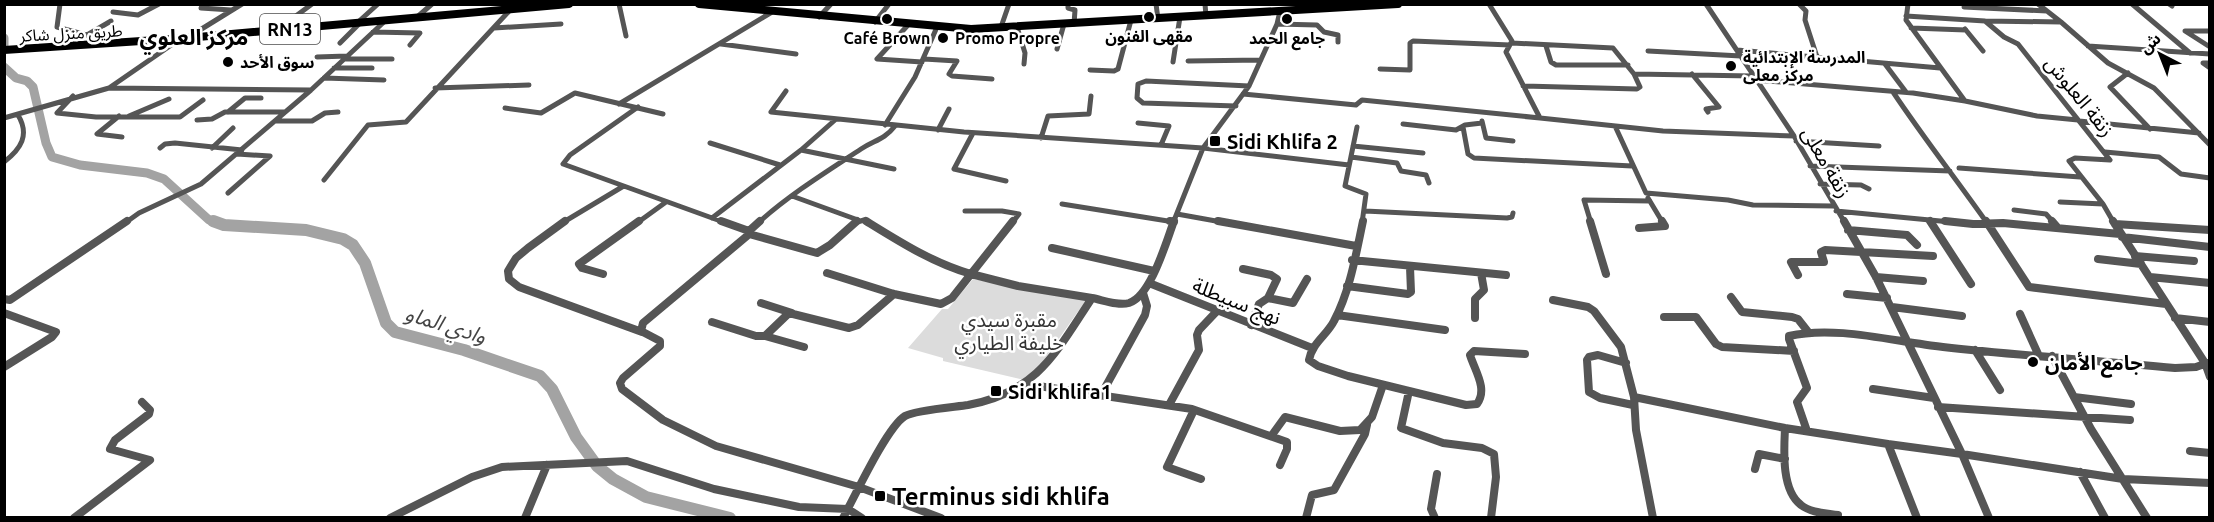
<svg xmlns="http://www.w3.org/2000/svg" width="2214" height="522" viewBox="0 0 2214 522" font-family="Ubuntu,'Noto Sans Arabic',sans-serif">
<rect width="100%" height="100%" fill="#fff"/>
<path fill="#dcdcdc" d="M973,279L1086,300L1035,373L1024,380L943,361V358L908,348L942,309H948Z"/>
<g fill="none" stroke-linecap="round" stroke-linejoin="round">
<path stroke="#a3a3a3" stroke-width="9" d="M4,38V47
M4,67L16,78L27,81L33,87L46,143L52,157L80,165L147,173L164,179L209,220L218,223"/>
<path stroke="#a3a3a3" stroke-width="12" d="M213,221L224,225L306,230L343,239L353,245L365,263L386,323L395,332L464,350L540,376L552,389L576,437L597,466L613,479L646,497L730,518"/>
<path stroke="#555" stroke-width="5" d="M60,4L57,27L90,36L96,45
M619,4L626,36
M1068,4V8L1075,10L1074,24
M1156,4L1158,19
M1205,4L1206,16
M1489,4L1512,41L1506,52L1540,118L1663,131L1794,136
M1706,4L1794,136L1845,223
M1799,4L1806,11L1805,20L1817,57
M2038,4L2061,22L1985,21L2004,37L2018,44L2110,160L2075,158L2069,161L2103,204L2114,223
M2132,4L2190,53
M2169,4L2172,6
M1964,7L2047,11
M201,8L231,10
M113,12L138,15L159,4
M1906,16L1985,21
M819,17L831,4
M416,18L432,4
M875,22L889,4
M2061,22L2108,63L2154,88L2210,145
M357,23L378,4
M1277,24L1317,25L1324,32L1338,35V42
M908,25L877,59L922,62
M1001,27L1009,4
M1017,27L1025,53L1024,64
M494,28L561,24
M1911,28L1966,30
M1965,29L1983,51
M277,30L312,4
M2210,31H2185L2210,47
M373,32L420,33L410,45
M87,35L111,21
M187,38L242,4
M180,39L109,88L311,90
M340,43L360,23
M1512,43L1613,48L1634,74L1640,87L1637,89L1523,86
M721,44L796,54
M1546,46L1551,62L1556,65H1628
M2088,46L2210,54
M1057,49L1064,24
M1737,50L1940,68
M1648,51L1741,56
M317,57L347,56
M345,59H392
M924,59L957,61L949,74L952,76L992,79
M1188,61L1261,60
M1173,62L1180,17
M2210,63H2203L2210,68
M1885,64L1906,92
M334,68H372
M1380,69L1410,70V43L1413,41L1510,45
M1090,70L1114,71L1118,69L1131,20
M2128,73L2110,87L2150,129
M1634,74L1753,76
M1692,74L1719,107L1706,109L1708,112
M324,78L384,80
M1756,80L1913,93L1965,101L1906,20L1908,4
M435,88L529,85
M786,91L771,112L964,132L1203,148L1349,165
M1893,92C1923,137 1956,179 1987,223
M1243,94L1356,105L1362,100L1540,118
M73,96L57,113L96,117H180L203,100
M1965,101L2037,116L2078,120
M619,104L772,12
M1236,106L1143,103L1137,98L1138,84L1146,81L1249,86
M638,107L570,155L563,164L726,223
M505,108L541,113L575,93L663,114
M228,112L245,98H261
M119,116L97,134L122,137
M129,116L169,99
M4,118L109,88
M197,120L212,119L225,112H285
M275,121H312L325,113L338,112
M1482,121L1486,138L1513,141
M2079,121L2199,133
M1138,123L1169,126L1161,145
M1403,124L1456,130L1465,125L1482,123
M885,125L915,77L937,27
M1615,126L1646,193L1728,200L1753,205L1833,206
M1357,127L1345,186L1366,194L1362,223
M1463,127L1468,154L1474,158L1632,166
M938,130L949,109
M973,133L954,169L1006,181
M1041,138L1048,116L1089,114L1091,96
M1796,141L1879,146
M710,143L780,165
M1353,146L1423,153
M160,148L165,144L175,143L242,150
M212,148L233,128
M801,150L894,169
M2105,152L2159,157L2181,174L2210,178
M1351,157L1397,163L1401,171L1426,175L1429,183
M4,162C21,149 30,135 18,115
M1810,166L1950,171
M1959,168L2080,177
M324,180L368,125L406,122L511,9
M1820,184L1861,185L1869,189
M228,193L270,156L237,154
M792,196L858,220
M1648,198L1663,223
M2060,202L2103,204
M1062,204L1174,222
M2014,210L2046,214L2054,223
M965,211H1002L1019,214L1012,223
M1365,211L1507,218L1512,217L1513,213
M1836,211L1961,223
M1177,214L1227,223
M712,218L801,150L835,120
M125,223L139,213L201,184L311,90L385,21
M562,223L622,187
M637,223L666,202
M758,223C789,195 826,172 861,149C875,140 884,140 895,126
M854,223L864,220L869,223
M1173,223L1203,148L1249,86L1277,24L1280,11
M1591,223L1584,200L1650,201"/>
<path stroke="#555" stroke-width="8" d="M565,221L528,248L516,258L508,271L509,279L519,287L642,332
M721,221L749,231L747,236L643,323L641,331L660,341V346L623,378L620,383L622,389L663,420L716,446L859,487L941,518
M1013,221L971,274L1018,286L1092,298
M1170,221L1174,222
M1218,221L1356,246
M1363,221C1356,254 1350,291 1334,321C1327,335 1312,343 1309,360L1318,366L1348,376L1466,405L1477,404C1488,389 1475,371 1470,355L1474,351L1525,354
M1590,221L1606,274
M1844,221L1876,277L1962,454L1888,444L1917,518
M1930,221L1971,284
M1945,221L1973,224L2003,223L2120,234
M1986,221L2029,287L2166,304
M2052,221L2058,228
M2113,221L2205,363L2210,377
M2115,224L2210,230
M1639,228L1665,226L1662,221
M1848,230L1907,235L1917,245
M749,231L760,221
M749,234L817,253L830,245L857,221
M2122,237L2210,247
M1052,248L1154,271
M2135,256L2194,261
M2098,259L2141,264
M1352,260L1506,275
M1243,269L1271,275L1277,279L1268,298L1259,304L1251,325
M827,273L894,294L941,304L952,298L971,274C933,263 900,242 866,221
M603,274L582,268L579,264L639,221
M1798,275L1791,262H1824L1821,252L1825,250L1933,256
M1876,277L1923,281
M2150,277L2210,283
M1149,283L1312,348
M1347,286L1408,294L1411,292L1410,267
M1847,294L1887,298
M1731,297L1742,312L1792,317L1798,319L1809,333
M1268,298L1293,303L1307,279
M4,299L10,300L127,221
M1553,300L1588,307L1594,311L1621,347L1634,397
M761,303L792,313
M1892,307L1962,316
M4,313L56,332L52,337L4,367
M2020,314L2038,354
M1337,315L1445,330
M1664,317H1696L1716,344L1722,347L1794,351
M1475,318V299L1484,290L1481,273
M2175,318L2210,322
M712,322L756,336H765
M804,347L765,336L789,313L849,328L858,325L894,294
M1975,350L2000,390
M2052,356L2091,429L2147,518
M1626,363L1598,355L1589,357L1587,360L1589,392L1600,398L1633,405
M1025,384L1192,409L1287,442V449L1280,465
M1873,389L1934,398
M1409,391L1401,428L1443,443L1482,448L1494,454L1496,477L1491,518
M1101,395L1145,315L1147,306L1143,293
M2074,397L2131,404
M1169,405L1199,350L1197,335L1199,330L1217,311
M1938,407L2130,420
M1194,410L1167,467L1201,479
M1785,428C1784,450 1781,490 1801,505C1811,513 1826,513 1838,515
M1807,431L1797,402L1807,388L1789,339V336C1836,325 1895,342 1943,347C2020,356 2098,360 2175,368L2196,367L2207,363
M1272,435L1285,417L1340,431L1360,430L1372,417L1383,385
M2190,451L2210,453
M1755,469L1759,454L1785,459
M2080,472L2105,518
M74,518L150,460L110,449L115,440L149,414L150,410L142,402
M390,518L472,477L502,467L627,461L714,489L799,507L848,509L862,518
M525,518L547,465
M843,518C855,496 887,427 905,416C915,410 955,407 968,405C1038,392 1056,352 1092,298C1103,300 1118,306 1129,303C1151,296 1166,242 1174,221
M1306,518L1312,495L1334,490L1365,434L1367,425
M1435,518L1431,509L1437,474
M1653,518L1636,430L1634,397L1785,428L1888,444
M1989,518L1962,454L2123,479L2210,483"/>
<path stroke="#000" stroke-width="8" d="M699,4L971,29L1398,4
M4,50L187,38L569,4"/>
</g>
<g fill="#000" stroke="#fff" stroke-width="2">
<circle cx="1149" cy="17" r="6"/>
<circle cx="887" cy="19" r="6"/>
<circle cx="1287" cy="19" r="6"/>
<circle cx="943" cy="38" r="6"/>
<circle cx="228" cy="62" r="6"/>
<circle cx="1731" cy="66" r="6"/>
<rect x="1209" y="135" width="12" height="12" rx="3"/>
<circle cx="2033" cy="362" r="6"/>
<rect x="990" y="385" width="12" height="12" rx="3"/>
<rect x="874" y="490" width="12" height="12" rx="3"/>
</g>
<g text-anchor="middle" dominant-baseline="central" stroke-width="5" stroke-linejoin="round" paint-order="stroke">
<g font-size="16" fill="#000" stroke="#fff">
<text transform="translate(71 33) rotate(-3)">طريق منزل شاكر</text>
</g>
<g font-size="16" font-weight="bold" fill="#000" stroke="#fff">
<text x="1149" y="36">مقهى الفنون</text>
<text x="887" y="38">Café Brown</text>
<text x="955" y="38" text-anchor="start">Promo Propre</text>
<text x="1287" y="38">جامع الحمد</text>
<text x="1743" y="57" text-anchor="start">المدرسة الإبتدائية<tspan x="1743" dy="18">مركز معلى</tspan></text>
<text x="240" y="62" text-anchor="start">سوق الأحد</text>
</g>
<rect fill="#fff" stroke="#4c4c4c" stroke-width="1.5" x="260" y="14" width="60" height="30" rx="4.5"/>
<g font-size="18" font-weight="bold" fill="#000">
<text x="290" y="29">RN13</text>
</g>
<g font-size="20" fill="#000" stroke="#fff">
<text transform="translate(2080 96) rotate(51)">زنقة العلوش</text>
<text transform="translate(1827 162) rotate(60)">زنقة معلى</text>
<text transform="translate(1237 301) rotate(22)">نهج سبيطلة</text>
</g>
<g font-size="20" font-weight="bold" fill="#000" stroke="#fff" text-anchor="start">
<text x="1227" y="141">Sidi Khlifa 2</text>
<text x="2045" y="362">جامع الأمان</text>
<text x="1008" y="391">Sidi khlifa1</text>
</g>
<g font-size="20" fill="#333" stroke="#fff">
<text x="1009" y="319">مقبرة سيدي<tspan x="1009" dy="23">خليفة الطياري</tspan></text>
</g>
<g font-size="21" font-style="italic" fill="#444" stroke="#fff">
<text transform="translate(446 324) rotate(17)">وادي الماو</text>
</g>
<g font-size="22" font-weight="bold" fill="#000" stroke="#fff">
<text x="194" y="36">مركز العلوي</text>
</g>
<g font-size="24" font-weight="bold" fill="#000" stroke="#fff" text-anchor="start">
<text x="892" y="496">Terminus sidi khlifa</text>
</g>
</g>
<rect width="2214" height="522" fill="none" stroke="#000000" stroke-width="12"/>
<g transform="translate(2160 54) rotate(318)" stroke="#ffffff" stroke-width="4.5" paint-order="stroke">
<path d="M0-4.5L10 22L0 15L-10 22Z" fill="#000000"/>
<text y="-9" font-size="16" font-weight="bold" text-anchor="middle" fill="#000000">ش</text>
</g>
</svg>
